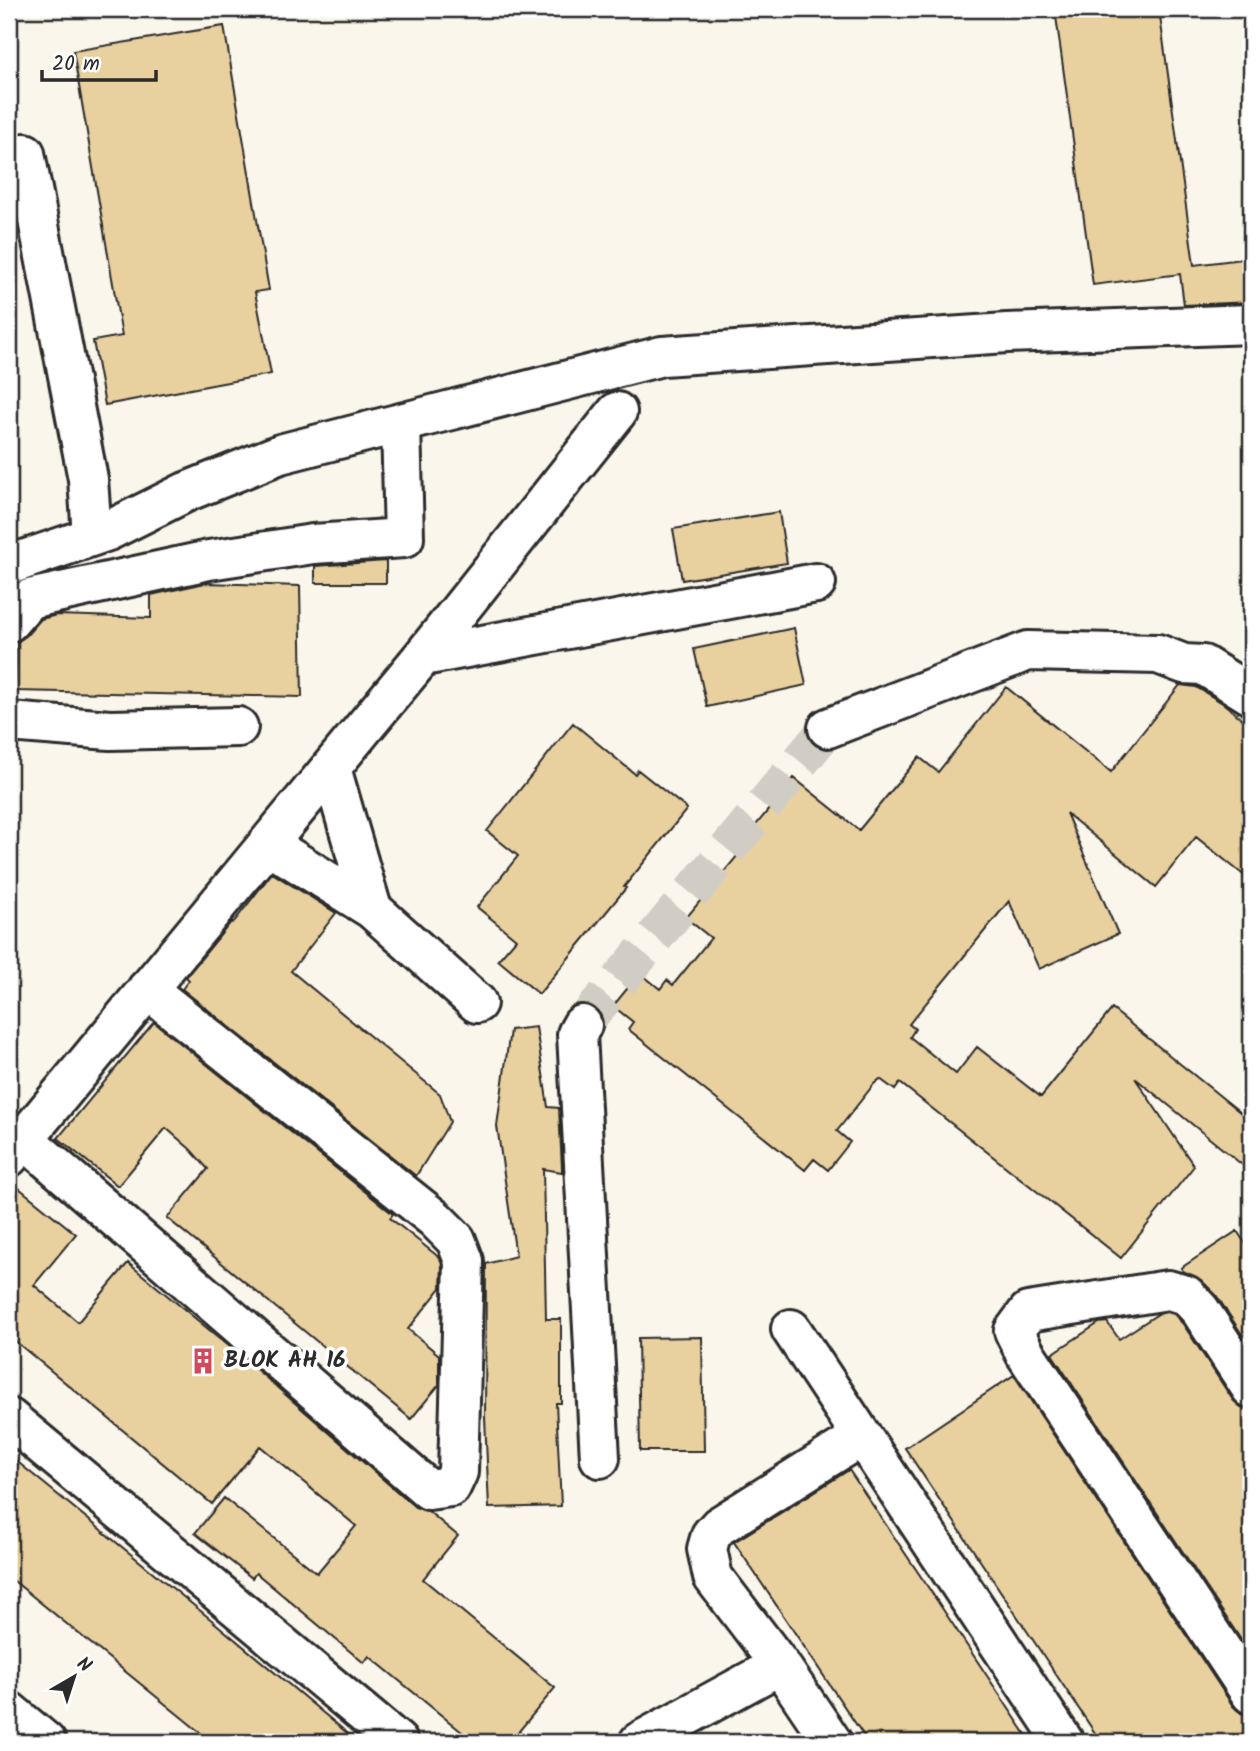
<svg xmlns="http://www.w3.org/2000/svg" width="1260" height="1751" viewBox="0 0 1260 1751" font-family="Kalam,sans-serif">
<rect width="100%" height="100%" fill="#fbf6ec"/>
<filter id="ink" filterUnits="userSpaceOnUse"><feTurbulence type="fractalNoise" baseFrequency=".0143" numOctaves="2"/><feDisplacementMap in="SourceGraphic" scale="14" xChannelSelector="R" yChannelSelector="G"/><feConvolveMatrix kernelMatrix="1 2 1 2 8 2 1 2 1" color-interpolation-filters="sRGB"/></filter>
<g filter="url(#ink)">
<path fill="#e9d09f" stroke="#2b2b2b" stroke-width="2" d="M1055,9H1159L1194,265L1251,258V302L1184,305L1180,274L1093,285Z
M224,26L269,290L255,292L271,374L105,405L93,341L122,336L73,51Z
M779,512L787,563L682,580L673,529Z
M386,561V583H315V566Z
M205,583L300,586L302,697L15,691L17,642L26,636L41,619L57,615L151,618V595Z
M794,628L806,685L707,707L694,649Z
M1180,685L1196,687L1224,704L1251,726V881L1196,837L1156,887L1066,813L1118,934L1039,969L1009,901L909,1024L915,1029L910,1037L956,1074L977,1047L1041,1097L1112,1009L1251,1121V1172L1135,1078L1194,1166L1121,1258L900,1083L895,1090L880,1079L874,1084L837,1131L850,1142L828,1170L814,1159L805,1170L628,1029L633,1022L613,1006L640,973L660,989L667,980L673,985L711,938L686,918L752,838L748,835L794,778L859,830L919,757L938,772L1006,687L1111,772Z
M573,723L635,774L638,770L687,809L624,887L626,888L539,994L498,960L516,939L477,907L518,856L487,831Z
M272,873L336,913L291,971L440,1094L450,1122L416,1176L182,989L189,980L186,977L231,922L233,923Z
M154,1022L393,1214L390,1218L440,1258L442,1265L441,1288L408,1329L439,1355V1385L411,1419L167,1218L208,1169L190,1149L166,1128L118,1186L58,1138Z
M536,1027L548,1107L559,1108L562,1169V1172L543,1169L546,1319H561V1403H556L561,1506L489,1508L485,1417L486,1264L516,1256L497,1126L510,1030Z
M9,1180L76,1234L34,1285L78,1322L128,1263L241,1356L415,1507L428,1511L458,1536L423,1579L555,1688L510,1742H474L369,1656L364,1663L256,1573L252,1578L195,1533L224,1498L317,1573L356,1526L260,1446L212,1504L9,1336Z
M1237,1231L1251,1252V1348L1216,1295L1201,1280L1183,1271L1181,1268Z
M1167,1312L1174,1314L1183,1324L1233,1400L1241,1407L1251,1410V1655L1052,1354L1099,1323L1107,1322L1119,1339L1158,1314Z
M702,1337L704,1451H640L638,1338Z
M1014,1375L1233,1706L1241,1713L1251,1716V1742H1101L905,1448Z
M9,1455L208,1617L358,1742H212L9,1577Z
M849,1470L938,1602L1031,1742H868L734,1542Z"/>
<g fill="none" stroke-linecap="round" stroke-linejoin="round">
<path stroke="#d1cdc5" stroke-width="38" stroke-dasharray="38 19" stroke-linecap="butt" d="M582,1025L828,728"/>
<g stroke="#2b2b2b" stroke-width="44">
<path id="minor" d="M25,153L88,479L92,536
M9,565L108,531L186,492L280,454L662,356L1007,333L1251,324
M9,622L29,599L209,560L313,544L404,538L401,424
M423,656L816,583
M9,722L110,730L238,727
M828,728L1028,651L1158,654L1184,664L1203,665L1251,695
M331,768L372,909
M269,845L372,909L477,1003
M582,1025L577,1034L600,1458
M24,1139L429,1490L451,1487L458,1472L464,1261L456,1240L435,1219L147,989
M9,1157L423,656L617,412
M791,1329L1064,1742
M1251,1388L1200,1310L1186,1295L1168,1290L1028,1312L1014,1331L1025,1353L1251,1694
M9,1418L398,1742
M9,1711L46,1742
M639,1742L780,1665
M832,1742L780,1665L713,1577L707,1549L711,1535L719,1526L862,1436"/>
</g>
<use href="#minor" stroke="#fff" stroke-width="38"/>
</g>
</g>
<defs>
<g id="building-bare" transform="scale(2.1)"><path d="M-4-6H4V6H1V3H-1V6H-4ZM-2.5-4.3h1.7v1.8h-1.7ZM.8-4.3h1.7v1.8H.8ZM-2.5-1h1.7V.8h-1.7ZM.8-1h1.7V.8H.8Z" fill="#d1495b" stroke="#fff" stroke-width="2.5" paint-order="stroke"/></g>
</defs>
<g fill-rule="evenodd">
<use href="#building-bare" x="203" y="1361"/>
</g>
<g text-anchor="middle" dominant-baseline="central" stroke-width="7" stroke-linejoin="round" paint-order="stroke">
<g font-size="23" font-weight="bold" fill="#2b2b2b" stroke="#fff" text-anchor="start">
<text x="224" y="1361">BLOK AH 16</text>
</g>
</g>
<rect width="1260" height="1751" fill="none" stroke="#fff" stroke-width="35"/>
<rect x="18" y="18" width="1225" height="1716" fill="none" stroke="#2b2b2b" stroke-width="2.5" filter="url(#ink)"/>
<g transform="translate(74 1677) rotate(39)" stroke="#ffffff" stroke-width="5" paint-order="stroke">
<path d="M0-5L12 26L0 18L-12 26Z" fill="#2b2b2b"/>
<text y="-10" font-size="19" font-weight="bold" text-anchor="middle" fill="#2b2b2b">N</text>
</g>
<path d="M42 70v10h114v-10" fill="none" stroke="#2b2b2b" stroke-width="3.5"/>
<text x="52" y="70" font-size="21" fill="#2b2b2b" stroke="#ffffff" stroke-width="5" paint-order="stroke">20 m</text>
</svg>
